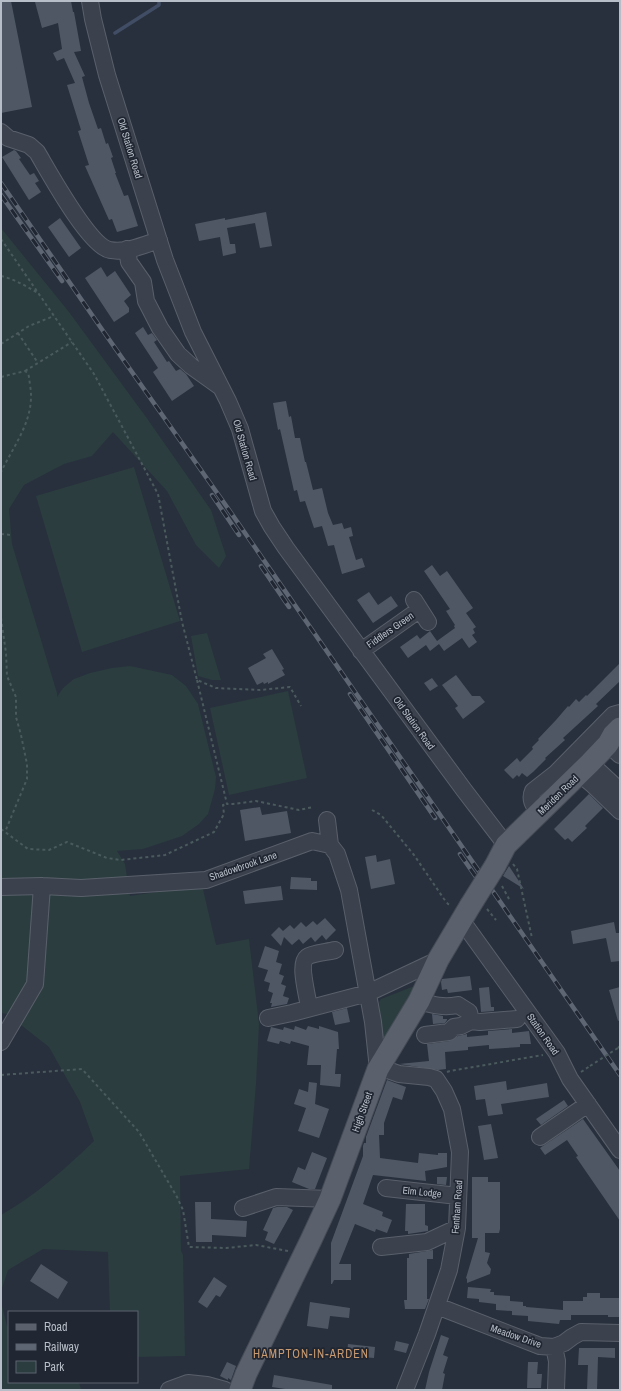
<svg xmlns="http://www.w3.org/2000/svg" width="621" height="1391" viewBox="0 0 621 1391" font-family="'Archivo Narrow',sans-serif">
<rect width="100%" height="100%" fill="#28303d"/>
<path fill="#2b3d3f" d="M1,228L69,312L146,417L211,510L226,556L219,568L196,545L167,491L113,432L92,456L64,464L24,485L9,509L12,544L57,693V697L63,688L74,679L90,673L112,668L130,666L172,675L186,686L198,704L216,777L215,789L208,814L199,824L182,836L143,849L117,851L125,864L130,896L202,885L216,945L249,939L259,1024L256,1084L249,1169L180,1176L181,1251L183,1255L185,1356L137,1357V1312H110L108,1252L43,1249L8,1270L1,1291V1215C36,1195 65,1169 94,1141L80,1102L49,1047L7,1014L1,1013Z
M134,467L180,621L82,652L36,496Z
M207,633L221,680H212L198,676L191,636Z
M288,691L307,778L229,795L210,708Z
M417,985L385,1041L382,1040L379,1030L382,1029L379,1002L381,999Z
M1,1302L7,1326L9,1327V1382H79L81,1390H1Z"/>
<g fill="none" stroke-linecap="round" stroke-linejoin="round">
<path stroke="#404d64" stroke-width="3.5" d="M115,33L159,5V1"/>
</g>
<path fill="#4f5765" d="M1,1H11L32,107L1,113Z
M41,1H71L73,12H74L81,51L74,52L85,76L82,77L89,103L98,129L101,128L106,144L108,143L113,157L111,158L116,173H115L124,196L128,195L138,226L117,232L112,219L109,220L85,166L89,165L78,131L81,130L67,85L75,83L64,58L57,61L53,53L62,49L58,23L42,28L35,2Z
M14,150L16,151L21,158L19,159L30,175L34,173L39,181L35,183L41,192L29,200L2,157Z
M266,212L272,246L260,248L255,223L227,228L230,244H235L236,253L223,256L220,237L199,241L195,224L225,218V220Z
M60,218L81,248L69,257L48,227Z
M101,267L107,277L115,271L131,295L124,301L129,308V312L114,322L85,278Z
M143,327L148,335L152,333L157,340L154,342L167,362L169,361L176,371L180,369L186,374L194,386L172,401L153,372L158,368L135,333Z
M286,401L289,417L291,416L295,438H300L305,462H306L313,490L322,488L328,513L333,525L342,523L344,529L351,527L353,536L349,537L356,560L362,558L365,567L342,574L334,545L328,546L322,526L314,528L305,501L300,502L297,490L294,491L280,429L278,430L273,403Z
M432,565L440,576L447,571L473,608L466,613L476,627L473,629L475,633L472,635L477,642L469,648L462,638L444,651L439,644L430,651L426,645L408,658L400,647L417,635L420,639L430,631L437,641L455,628L454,626L455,625L446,611L450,609L424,571Z
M369,592L378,605L391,596L398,606L373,623L357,600Z
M272,649L284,669L282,670L285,675L268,684V682L264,684L263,682L257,685L248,668L266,658L263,654Z
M620,663V681L596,704L598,706L563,738L565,740L545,758L546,759L533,772L527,777L522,773L519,777L517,775L513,779L504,770L517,758L520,762L533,749L532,747L539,740L538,739L556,720L568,706L569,707L576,699L579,702L586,695L587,696Z
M456,675L472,696H480L485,702L463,719L455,708L458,706L442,685Z
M432,678L438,686L430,691L424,683Z
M589,794L603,808L585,826L587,828L572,842L568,838L565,840L554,829Z
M260,807L262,815L287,811L291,833L245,841L240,810Z
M376,855L377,862L390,859L395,884L371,889L365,857Z
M509,866L524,889L503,876Z
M291,877L311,878V881H317V890L290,889Z
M281,886L283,900L245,904L243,891Z
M325,918L336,930L326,940L322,935L315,942L311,937L303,944L299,939L292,945L284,937L281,946L271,935L279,927L283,931L290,925L294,929L301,922L306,927L313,921L317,925Z
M614,922L616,933H620V961L611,962L606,938L573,944L571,931Z
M265,946L279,951L276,962L282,964L279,974L284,976L281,984L286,986L283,996L289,998L287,1004L271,1007L272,1003H270L273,993L268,991L270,983L264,981L268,970L258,967Z
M470,976L472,990L448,993L447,989L442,990L441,982L442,979Z
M489,987L491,1007H494V1011L481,1012L479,988Z
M620,987V1020L618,1021L609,990Z
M347,1008L350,1022L335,1025L332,1012Z
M432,1014L443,1016V1019H447V1020L445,1023L433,1024Z
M295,1026L306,1030L308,1026L319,1029V1026L338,1032L339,1049H337L335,1074H341L340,1087L320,1085L321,1065H307L309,1046L291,1041L290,1044L280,1041L279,1044L267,1041L271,1027L283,1030L284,1027L294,1030Z
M512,1029V1033L529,1031L531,1044H520V1047L489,1049V1045L468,1047V1050L445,1052L446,1069L438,1070L399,1064L429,1061L427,1044L450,1041L458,1036L467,1034V1037L488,1035V1031Z
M387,1080L406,1087L402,1100L393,1097L384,1123V1135H379L380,1158L418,1163L419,1153L438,1155V1153H447V1167L425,1171L426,1181L373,1175L363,1204L383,1212L382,1216L392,1220L387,1233L376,1229L375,1232L355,1224L339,1264H351V1280H334L332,1284H331V1243L363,1156V1146L364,1143H366V1137Z
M506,1081L507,1090L547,1083L549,1097L501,1104L503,1114L488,1116L485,1099L476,1100L474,1086Z
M309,1082L317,1083L315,1104L329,1109L319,1138L298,1131L306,1108L294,1104L299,1089L308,1092Z
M564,1100L568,1106L541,1125L536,1119Z
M583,1119L620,1171V1221L576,1157L578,1156L567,1140L545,1155L540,1148Z
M491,1124L498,1158L484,1160L478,1126Z
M312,1152L327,1158L315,1189H309L292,1182L298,1167L305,1170Z
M437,1177H447L446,1185L437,1184Z
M472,1177H488V1182H500V1229L499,1233H485V1252L490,1253L487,1263L491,1269L490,1274L467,1283V1279L466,1278L478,1238H472Z
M195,1202H211V1219L247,1221L246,1237L212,1235V1242H196Z
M406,1204H425V1225L428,1226V1231L408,1234V1231H405Z
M277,1207H287L293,1210L274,1244L265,1240L268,1232L263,1230L273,1208Z
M433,1250V1259H427V1299H429L425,1309H405L404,1300H407V1258H409V1254Z
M41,1264L68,1282L58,1299L30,1281Z
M214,1277L227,1286L220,1297L216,1295L207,1308L198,1302Z
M468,1287L491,1289L490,1292H494V1295L510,1296V1301L523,1302V1306H526V1307L563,1310V1301H583V1297H587V1293H600V1298H620V1317H608V1315H571V1320H560L559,1324L528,1321V1316L512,1315V1311L496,1310V1304L479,1302V1299L467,1298Z
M310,1302L350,1308L349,1318L330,1316L328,1329L307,1326Z
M441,1335L449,1338L443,1355L448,1357L443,1373L445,1374L442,1390H425L429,1372Z
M396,1341L409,1344L406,1353L394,1350Z
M348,1344L375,1347L374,1358L362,1357L363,1355L347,1353Z
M579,1348H615V1358L598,1357L597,1390H587L588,1365H578Z
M227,1362L236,1366L231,1380L228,1378V1380L220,1376Z
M528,1362H538L537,1374H542L541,1388H527Z
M274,1375L332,1385V1390H292L272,1387Z"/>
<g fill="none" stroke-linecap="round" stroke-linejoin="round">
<g stroke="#5a606b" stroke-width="18">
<path id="minor" d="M90,1L93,19L107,75L165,260L193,332L228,401L240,429L263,511L272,527L286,548L464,790L506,845
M1,132L8,138L29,145L37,152C49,172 89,246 110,250C126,253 144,245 159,240
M127,249L129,262L143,282L146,301L160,328L178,354L191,366L219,386
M414,600L428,622
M361,651L419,610
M608,744L620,755
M590,763L620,791
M580,774L592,784L620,811
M539,813C534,806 529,800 533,791L556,773L613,715L620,713
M327,820L330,845
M1,887L42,886L81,888L206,880L312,841L330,845L337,854L349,890L373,1022L378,1069
M462,921L557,1053L570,1079L620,1150
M419,1001C433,1005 443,1008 458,1005L469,1012L471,1021L461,1026L454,1027L449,1032L425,1035
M309,1008C308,997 298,964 307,957C312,953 328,952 335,950
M268,1018L292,1013L368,993L438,960
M471,1021L480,1022L517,1019
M1,1042L35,984L42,886
M379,1067L399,1074L429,1077L436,1079L444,1091L452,1109L460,1152L457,1228L449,1270L427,1334L405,1390
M540,1137L588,1104
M386,1188L458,1196
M243,1208L276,1197L330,1199
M381,1247L427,1242L457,1228
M437,1306L540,1346L554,1347L564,1343L572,1337L581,1332L620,1333
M554,1347L557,1361L556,1390
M169,1390L188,1383L207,1385L225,1390"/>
</g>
<g stroke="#454b56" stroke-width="23">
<path id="major" d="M495,866L506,845L590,763L608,744L613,735L620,728
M240,1390L246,1374L311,1240L330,1199L378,1069L419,1001L438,960L470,906"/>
</g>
<path stroke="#4a5a5d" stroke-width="2" stroke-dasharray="3 3" stroke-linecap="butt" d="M1,239L94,374L158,494L182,622L197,680L216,688L260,690L290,687L301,706
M1,276C14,279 26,286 38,293
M18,333L38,363
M1,344L29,326L54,316
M25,371L72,342
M1,377L25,371C30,374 29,379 30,385C36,418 14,445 1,472
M1,534L11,535
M1,618L6,653L7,676L16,697V717L21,735L27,764V779L5,832
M197,680L227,804H233L256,801L299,810L313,807
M372,810L381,815L414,855L444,899L448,904L452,905
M1,829L28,849L49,850L67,842L107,858L121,860L165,855L214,832L224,814L223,805L227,804
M513,864L517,869L532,938
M502,886L509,899
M487,909L496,920
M618,1048L620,1046
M447,1072L450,1071L543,1055
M581,1072L590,1066
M1,1075L82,1069L139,1132L177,1197L183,1210L189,1247L226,1248L256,1245L288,1251"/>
<use href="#minor" stroke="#3c424d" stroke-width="16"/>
<use href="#major" stroke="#5a616d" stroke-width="21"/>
<g stroke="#5e6674" stroke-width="4.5">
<path id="rail" d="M1,183L101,328L227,507L620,1075
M1,195L62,281
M212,495L239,535
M261,566L289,607
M350,694L435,818
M460,854L476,877"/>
</g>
<use href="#rail" stroke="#212732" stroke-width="3" stroke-dasharray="9" stroke-linecap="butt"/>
<g stroke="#454b56" stroke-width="23" stroke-linecap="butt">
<path id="major-bridge" d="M470,906L495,866"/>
</g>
<path stroke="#4a5a5d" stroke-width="2" stroke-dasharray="3 3" stroke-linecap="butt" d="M590,1066L618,1048"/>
<use href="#major-bridge" stroke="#5a616d" stroke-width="21"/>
</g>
<g text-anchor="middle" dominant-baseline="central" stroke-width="3.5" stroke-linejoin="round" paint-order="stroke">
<g font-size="10" fill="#b8bec8" stroke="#212732">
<text transform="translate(130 148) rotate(73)">Old Station Road</text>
<text transform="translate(245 450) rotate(74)">Old Station Road</text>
<text transform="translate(390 630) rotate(-35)">Fiddlers Green</text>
<text transform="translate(414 723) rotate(54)">Old Station Road</text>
<text transform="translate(558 795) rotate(-44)">Meriden Road</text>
<text transform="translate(243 866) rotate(-19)">Shadowbrook Lane</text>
<text transform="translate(543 1034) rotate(55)">Station Road</text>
<text transform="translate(362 1112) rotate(-70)">High Street</text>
<text transform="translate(422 1192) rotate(6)">Elm Lodge</text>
<text transform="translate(457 1207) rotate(-86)">Fentham Road</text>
<text transform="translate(516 1336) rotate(19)">Meadow Drive</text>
</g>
<g font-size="12" letter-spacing="1" fill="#c99b72" stroke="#212732">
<text x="311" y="1354">HAMPTON-IN-ARDEN</text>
</g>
</g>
<rect width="621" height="1391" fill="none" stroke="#b8bec8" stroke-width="4"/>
<rect x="8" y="1311" width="130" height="72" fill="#212732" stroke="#5d636e"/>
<rect x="16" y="1324" width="20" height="6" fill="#5a616d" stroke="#5d636e"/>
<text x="44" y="1331" font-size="12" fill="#b8bec8">Road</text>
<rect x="16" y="1344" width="20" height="6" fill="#5e6674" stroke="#5d636e"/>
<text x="44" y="1351" font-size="12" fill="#b8bec8">Railway</text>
<rect x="16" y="1361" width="20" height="12" fill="#2b3d3f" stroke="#5d636e"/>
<text x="44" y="1371" font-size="12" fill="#b8bec8">Park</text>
</svg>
